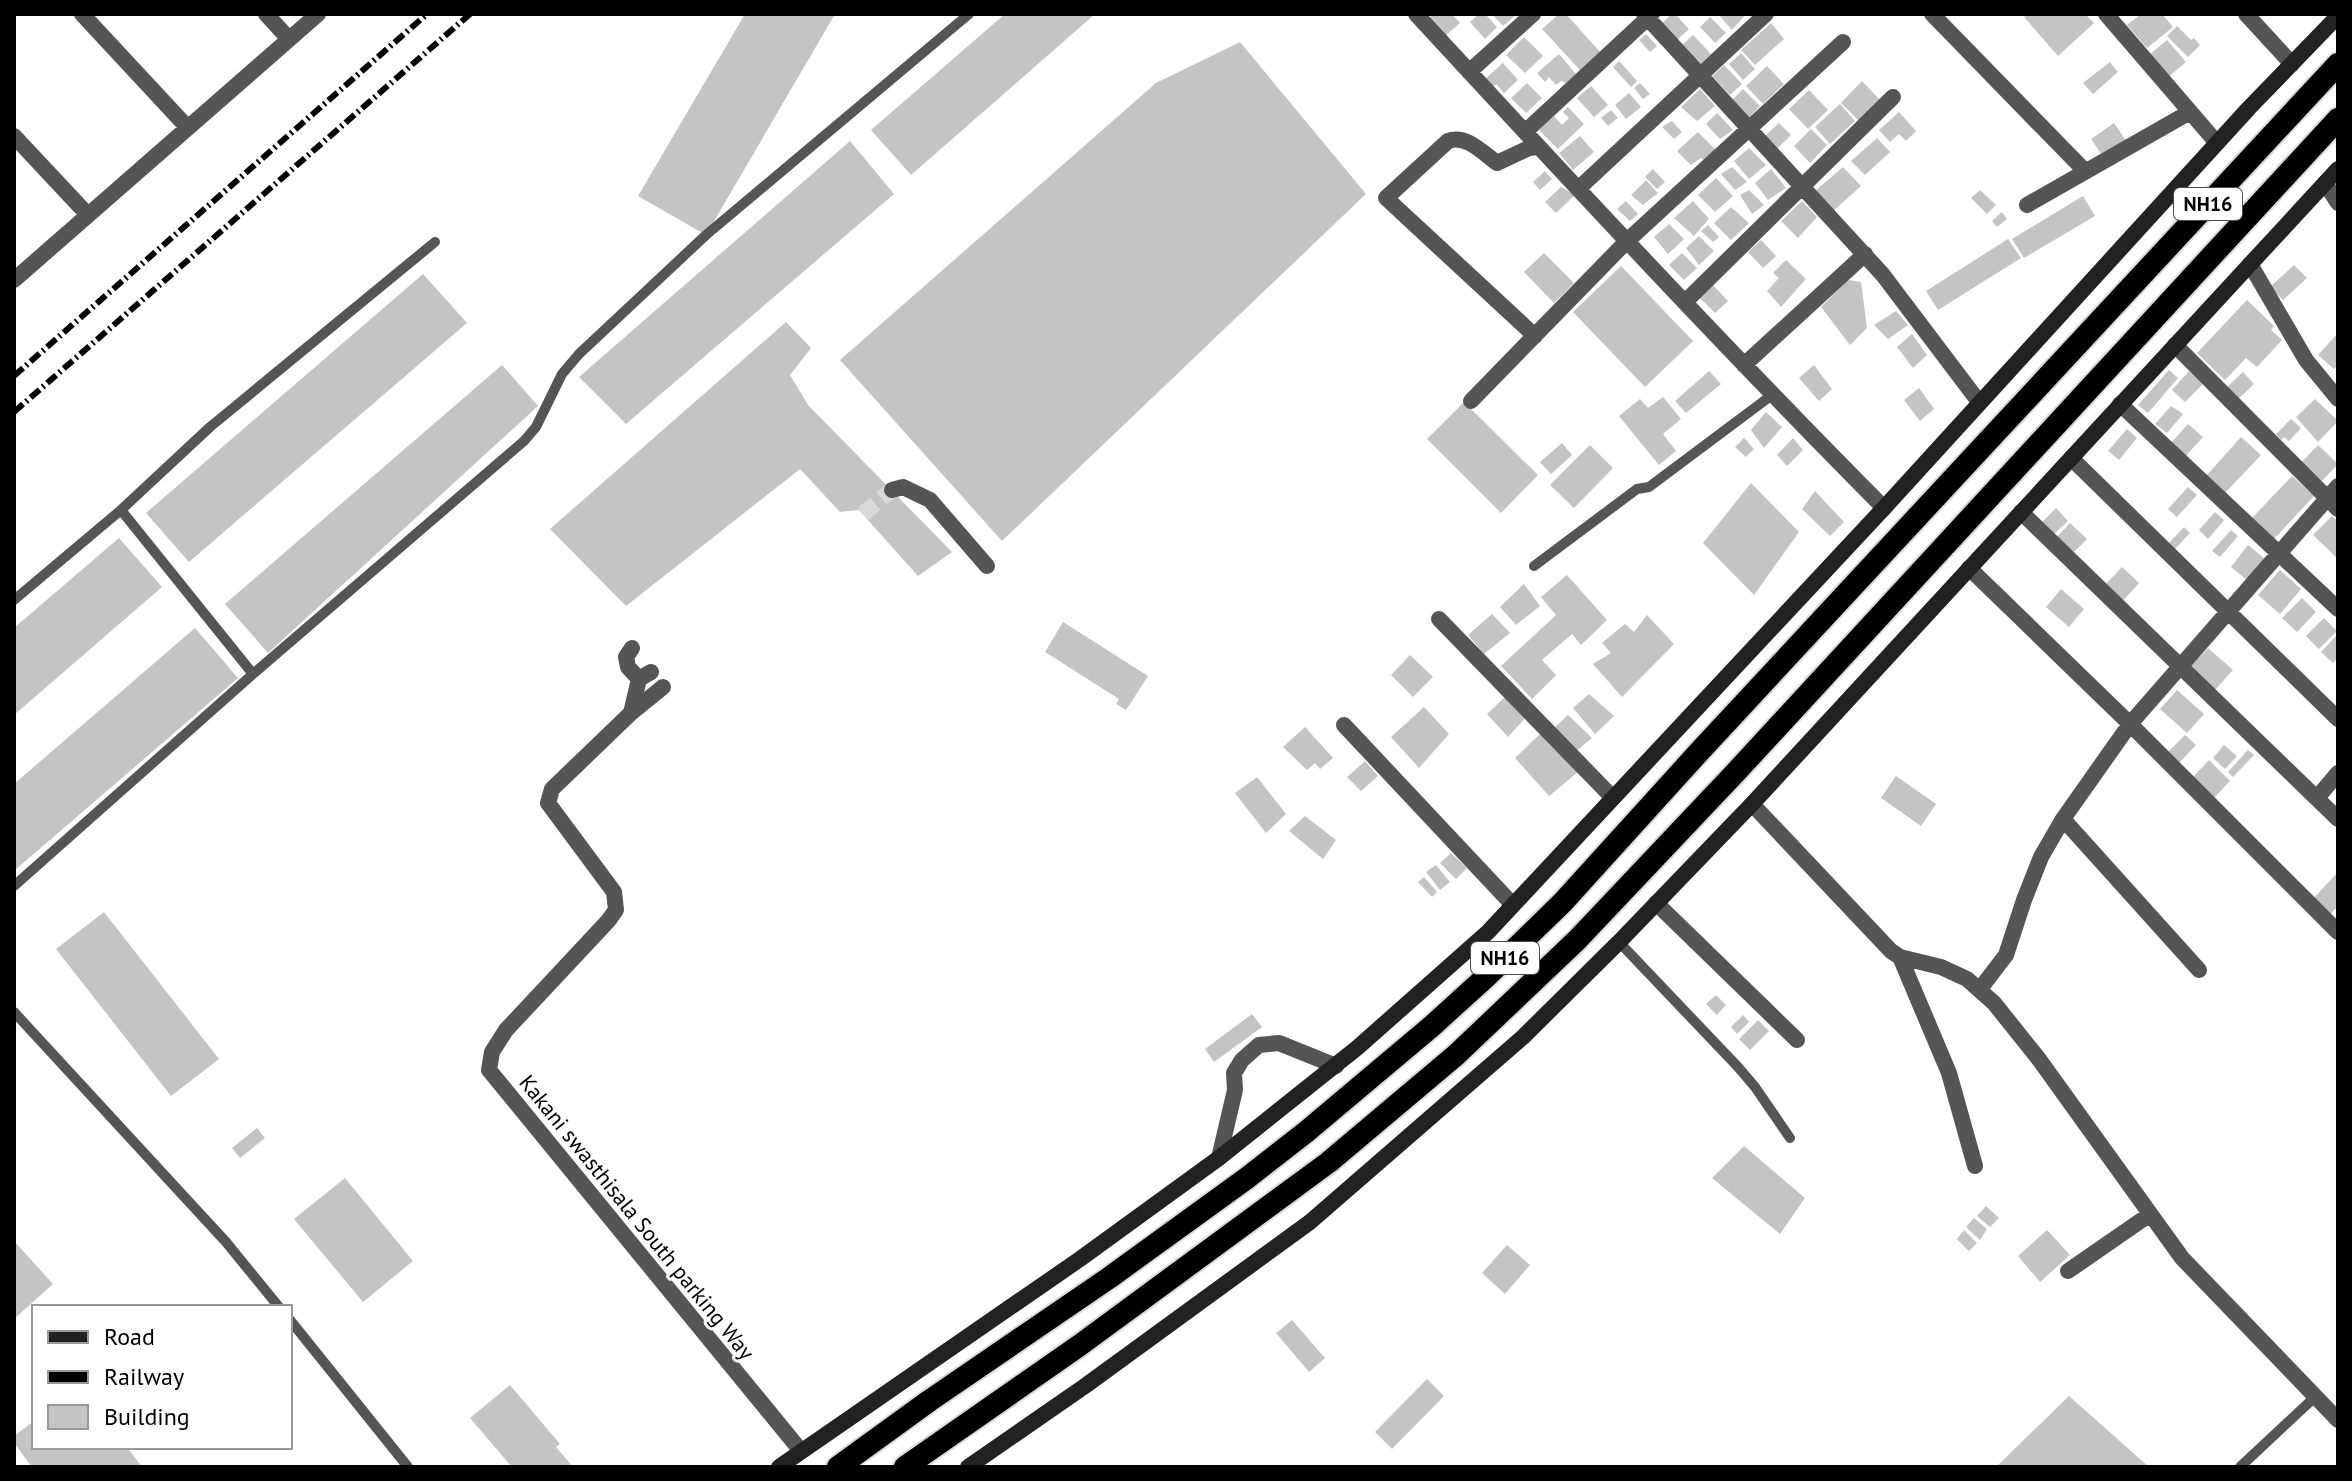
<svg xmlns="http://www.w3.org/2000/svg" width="2352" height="1481" viewBox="0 0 2352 1481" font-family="'PT Sans',sans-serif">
<rect width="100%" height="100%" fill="#fff"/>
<path fill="#c4c4c4" d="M745,14H835L706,235L638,196Z
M1005,14H1095L911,175L871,130Z
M1434,14H1452L1460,23L1444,37L1428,19Z
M1479,14H1485L1497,27L1485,39L1470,22Z
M1492,14H1517L1503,26Z
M1559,14H1566L1601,53L1581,71L1542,29Z
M1672,14H1675L1689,29L1675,42L1659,26Z
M1718,14H1746L1732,30Z
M2028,14H2085L2094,23L2058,56L2024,17Z
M2141,14H2162L2173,27L2147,48L2127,25Z
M1710,17L1726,33L1715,43L1700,27Z
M1771,23L1784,39L1755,65L1741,50Z
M2177,26L2191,40L2194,38L2200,45L2188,57L2167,36Z
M1646,34L1657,46L1650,52L1639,40Z
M1693,35L1711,54L1698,66L1680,47Z
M1524,37L1543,56L1525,73L1506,55Z
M2167,40L2186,62L2167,78L2149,55Z
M1240,42L1366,194L1002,541L840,360L1156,83Z
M1741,53L1755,69L1743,80L1729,64Z
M1559,54L1576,74L1566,83L1561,81L1556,85L1549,77L1545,82L1537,73Z
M1619,61L1637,81L1631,87L1613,67Z
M2110,62L2118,72L2093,94L2083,83Z
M1503,63L1518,80L1504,93L1496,84L1493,87L1485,79Z
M1724,65L1742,84L1730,95L1712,76Z
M1767,66L1784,84L1763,104L1746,86Z
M1862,81L1881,101L1860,122L1841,103Z
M1527,83L1542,98L1526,113L1511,98Z
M1640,83L1650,94L1643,99L1634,88Z
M1591,86L1608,105L1594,117L1577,98Z
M1700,89L1715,106L1697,121L1681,107Z
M1743,89L1760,106L1747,120L1729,103Z
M1809,90L1828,110L1808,129L1789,109Z
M1629,93L1641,107L1626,119L1615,105Z
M1840,104L1855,121L1830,144L1815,127Z
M1568,107L1584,124L1558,149L1539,130L1554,116L1562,125L1569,118L1563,112Z
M1611,110L1618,118L1608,126L1601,118Z
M1899,112L1916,131L1906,141L1899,134L1890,142L1879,130Z
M1717,113L1733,130L1720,139L1706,124Z
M1672,121L1682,132L1674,139L1662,127Z
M1779,123L1791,135L1776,150L1764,137Z
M2114,123L2127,142L2104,158L2091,139Z
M1811,129L1827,145L1810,163L1794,146Z
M1698,132L1717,151L1707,163L1701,158L1691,165L1677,151Z
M1580,136L1594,152L1573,170L1559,153Z
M1877,138L1890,152L1865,175L1851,161Z
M850,141L894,194L626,424L579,377Z
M1749,148L1766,165L1749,179L1734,161Z
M1732,167L1747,182L1735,190L1721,174Z
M1843,167L1861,186L1832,212L1814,192Z
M1653,169L1665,182L1657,189L1645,177Z
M1771,169L1786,188L1768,200L1755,183Z
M1545,171L1552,179L1540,190L1533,182Z
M1716,178L1733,196L1715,212L1698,195Z
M1646,180L1658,193L1643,205L1631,195Z
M1561,187L1575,195L1556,213L1545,202Z
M1749,190L1764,205L1752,214L1740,195Z
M1980,190L1996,205L1987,214L1971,198Z
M2083,196L2095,216L2024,258L2012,239Z
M1626,201L1638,214L1630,221L1617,209Z
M1693,201L1709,219L1694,236L1674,218Z
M1802,201L1817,217L1798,238L1781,221Z
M1731,207L1749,223L1731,240L1714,223Z
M2002,212L2007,219L1997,227L1992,221Z
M1669,224L1684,239L1668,254L1654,237Z
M1708,225L1719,237L1713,242L1701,231Z
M1699,236L1714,251L1699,265L1686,248Z
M2008,239L2021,258L1938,310L1926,291Z
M1761,240L1776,256L1763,268L1748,252Z
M1544,253L1574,283L1554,303L1524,272Z
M1682,253L1697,268L1684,280L1669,265Z
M1786,260L1806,279L1781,307L1767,291L1779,278L1773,273Z
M2294,265L2307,278L2283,300L2270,287Z
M1621,266L1693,341L1645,387L1573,312Z
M423,274L467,323L189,562L146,513Z
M1848,280L1861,282L1867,328L1850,345L1821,307Z
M1713,285L1728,301L1715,313L1700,298Z
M2247,300L2274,326L2271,330L2282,340L2257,367L2246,358L2225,380L2197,353Z
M1896,311L1908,325L1888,339L1874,325Z
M786,322L811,348L790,375L808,405L952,552L918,576L859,510L840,512L800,469L626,606L550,529Z
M2338,333V365L2334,369L2318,355Z
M1912,334L1927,355L1913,368L1897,347Z
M502,365L538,406L268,653L225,604Z
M1814,365L1832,389L1819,401L1799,378Z
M2169,370L2178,378L2148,413L2138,405Z
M1709,371L1721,384L1686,413L1675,401Z
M2189,371L2203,384L2185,402L2172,390Z
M2243,372L2254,384L2236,401L2225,389Z
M1919,388L1934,409L1920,421L1904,400Z
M1663,397L1681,419L1663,434L1676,451L1659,465L1619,416L1640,399L1648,408Z
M2315,399L2338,421L2318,442L2296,417Z
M1464,402L1538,475L1501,513L1427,439Z
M2171,406L2183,414L2167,433L2155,424Z
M1766,412L1782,427L1764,448L1751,430Z
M2291,419L2301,428L2289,441L2284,437L2281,440L2276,434Z
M2188,424L2203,437L2183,459L2169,445Z
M2127,429L2137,438L2119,460L2108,451Z
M2241,437L2261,455L2225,493L2206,476Z
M1744,438L1754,449L1746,457L1735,447Z
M1793,438L1803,450L1787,466L1777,455Z
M1562,443L1572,455L1551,474L1540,462Z
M1590,445L1613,468L1574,508L1550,485Z
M2318,445L2338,464L2320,483L2300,464Z
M2292,476L2314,496L2274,539L2252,518Z
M1751,483L1799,532L1754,595L1703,543Z
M2188,487L2197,495L2177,517L2168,509Z
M1815,491L1844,522L1830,536L1802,509Z
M2056,508L2068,521L2054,534L2042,522Z
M2215,512L2224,520L2208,539L2199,530Z
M2332,516L2338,521V555L2336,557L2313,535Z
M2070,523L2087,539L2074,552L2057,537Z
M2184,527L2190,533L2174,550L2168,544Z
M2231,530L2238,536L2220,557L2212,551Z
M119,538L162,587L14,715V628Z
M2248,545L2265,559L2248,581L2231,567Z
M2122,567L2139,583L2122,602L2104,586Z
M2280,570L2301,589L2280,614L2258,595Z
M1567,575L1607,620L1581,645L1572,634L1542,660L1556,675L1532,699L1501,666L1556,615L1541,597Z
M1524,584L1540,606L1516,625L1500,607Z
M2061,589L2084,609L2069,627L2046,607Z
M2302,598L2316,612L2297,632L2282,618Z
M1492,614L1510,633L1484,654L1468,635Z
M1647,615L1674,644L1622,697L1593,664L1611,653L1602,643L1625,624L1634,632Z
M2324,618L2337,631L2319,649L2306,636Z
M1063,622L1148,676L1126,710L1116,704L1119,699L1045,652Z
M195,628L238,678L14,871V784Z
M2338,634V658L2333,663L2321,652Z
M2208,648L2233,670L2214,691L2189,668Z
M1410,655L1433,677L1413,697L1391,675Z
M2177,690L2204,714L2187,733L2160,709Z
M1589,694L1614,716L1595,734L1573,708Z
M1507,695L1526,717L1508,737L1487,714Z
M1424,707L1449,734L1419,768L1391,737Z
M1568,715L1592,738L1575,752L1553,729Z
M1305,727L1333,758L1320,769L1315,763L1307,770L1283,747Z
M1542,732L1578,772L1549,796L1515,758Z
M2185,735L2196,745L2179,763L2168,752Z
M2224,745L2237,756L2225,769L2213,758Z
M2248,750L2254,755L2233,777L2228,772Z
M2209,760L2230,781L2214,798L2193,777Z
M1365,761L1378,776L1361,791L1347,777Z
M1896,776L1936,804L1921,826L1881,798Z
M1257,777L1286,814L1266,833L1235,793Z
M1305,816L1336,840L1323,859L1289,831Z
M1451,853L1467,868L1456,879L1440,863Z
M1436,865L1450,882L1440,890L1426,872Z
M2338,872V906L2328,917L2311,901Z
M1424,877L1437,892L1432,897L1418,882Z
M104,912L219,1059L171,1096L56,949Z
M1716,995L1726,1005L1717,1015L1706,1004Z
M1252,1014L1262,1027L1214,1062L1205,1049Z
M1743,1015L1749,1022L1737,1034L1731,1027Z
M1758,1020L1769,1031L1750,1050L1739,1039Z
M257,1128L265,1138L240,1158L232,1148Z
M1744,1146L1805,1198L1780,1234L1712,1178Z
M345,1178L413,1261L363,1302L294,1219Z
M1986,1206L1999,1218L1990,1227L1977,1216Z
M1974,1218L1987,1229L1980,1240L1966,1227Z
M1964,1230L1977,1243L1969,1251L1957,1239Z
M2047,1230L2070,1255L2040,1282L2018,1256Z
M14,1241L53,1284L14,1319Z
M1507,1245L1530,1265L1505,1294L1482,1273Z
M1292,1320L1325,1358L1309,1372L1276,1333Z
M1427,1379L1444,1396L1392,1449L1375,1432Z
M510,1385L560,1444L556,1447L573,1467H512L470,1418Z
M2069,1396L2149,1467H1996Z
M34,1421V1447H127L142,1467H32L14,1443V1436Z"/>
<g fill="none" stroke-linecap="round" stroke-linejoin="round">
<path stroke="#d9d9d9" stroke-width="16" stroke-dasharray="16 8" stroke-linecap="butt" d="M863,514L892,490"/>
<g stroke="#dbdbdb" stroke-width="26">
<path id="trunk" d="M838,1467L929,1401L1109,1278L1247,1178L1306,1132L1432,1026L1486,977L1563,902L1699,752L2338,64
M905,1467L1080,1345L1329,1162L1456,1055L1577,940L1736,772L2338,119"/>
</g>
<path stroke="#555" stroke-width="10" d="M121,510L253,674
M1534,566L1637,489L1649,487L1772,395
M14,600L121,510L210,427L435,242
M14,886L253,674L524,441L536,427L562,374L579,354L706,235L969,14
M1619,942L1738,1067L1755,1087L1790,1138
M14,1012L226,1242L279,1307
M290,1320L408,1467
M2240,1467L2316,1396"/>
<path stroke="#555" stroke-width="16" d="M82,14L188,128
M266,14L289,39
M1416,14C1570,181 1724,347 1884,508
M1644,14L1883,275L1979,402
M1932,14L2085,171
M2106,14L2217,143
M2246,14L2292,64
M1469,72L1533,14
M1525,132L1652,14
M14,136L88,215
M2325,183L2338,203
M1578,189L1766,14
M2027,205L2190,112
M2250,264L2306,360L2338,399
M14,280L318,14
M1685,302L1893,97
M1535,336L1386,198L1448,141C1466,134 1483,153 1497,163L1529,148L1539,147
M2175,345L2338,509
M1744,365L1865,254
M1471,401L1626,242L1843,42
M2120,404L2338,609
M2071,458L2338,719
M892,490L903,487L930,500L987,566
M2021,512L2338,819
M1969,568L2130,724L2338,932
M1439,619L1613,798
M632,648L626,657L628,667L639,679
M651,672L639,679L631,713L552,789L548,803L614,892L616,910L608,921L506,1030L492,1052L489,1070L801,1451
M631,713L663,687
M1344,725L1513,905
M2317,798L2338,773
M1752,804L1891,951L1900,957L1941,967L1967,979L1994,1003L2038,1058L2182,1258L2338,1420
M2063,819L2199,970
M1656,903L1797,1040
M1900,957L1949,1073L1975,1166
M1980,989L2006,955L2024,900L2041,857L2063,819L2130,724L2338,486
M1219,1158L1235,1090L1234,1073L1242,1060L1259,1045L1279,1043L1336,1066
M2068,1271L2149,1215"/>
<path stroke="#222" stroke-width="16" d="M779,1467L1080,1259L1219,1158L1357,1048L1488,932L1884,508L2249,108L2338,16
M968,1467L1085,1386L1310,1222L1523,1037L1619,942L1752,804L2338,169"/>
<use href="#trunk" stroke="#000" stroke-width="22"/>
<path stroke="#000" stroke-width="6" stroke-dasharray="12 4 2 4" stroke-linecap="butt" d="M14,376L427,14
M14,412L470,14"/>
</g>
<g text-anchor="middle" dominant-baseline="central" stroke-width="6" stroke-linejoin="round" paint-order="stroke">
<g fill="#fff" stroke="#4c4c4c" stroke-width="2">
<rect x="2174" y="188" width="68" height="32" rx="6"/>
<rect x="1471" y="942" width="68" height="32" rx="6"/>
</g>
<g font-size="20" font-weight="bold" fill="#000">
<text x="2208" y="204">NH16</text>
<text x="1505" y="958">NH16</text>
</g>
<g font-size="22" fill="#000" stroke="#fff">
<text transform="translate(637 1217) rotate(51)">Kakani swasthisala South parking Way</text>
</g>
</g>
<rect width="2352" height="1481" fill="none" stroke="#000000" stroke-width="32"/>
<rect x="32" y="1305" width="260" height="144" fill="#ffffff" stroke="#999999" stroke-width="2"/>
<rect x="48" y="1331" width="40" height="12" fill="#222222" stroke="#999999" stroke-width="2"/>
<text x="104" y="1345" font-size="24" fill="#000000">Road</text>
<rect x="48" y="1371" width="40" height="12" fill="#000000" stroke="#999999" stroke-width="2"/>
<text x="104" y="1385" font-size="24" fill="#000000">Railway</text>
<rect x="48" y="1405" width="40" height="24" fill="#c4c4c4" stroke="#999999" stroke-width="2"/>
<text x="104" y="1425" font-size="24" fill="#000000">Building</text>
</svg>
